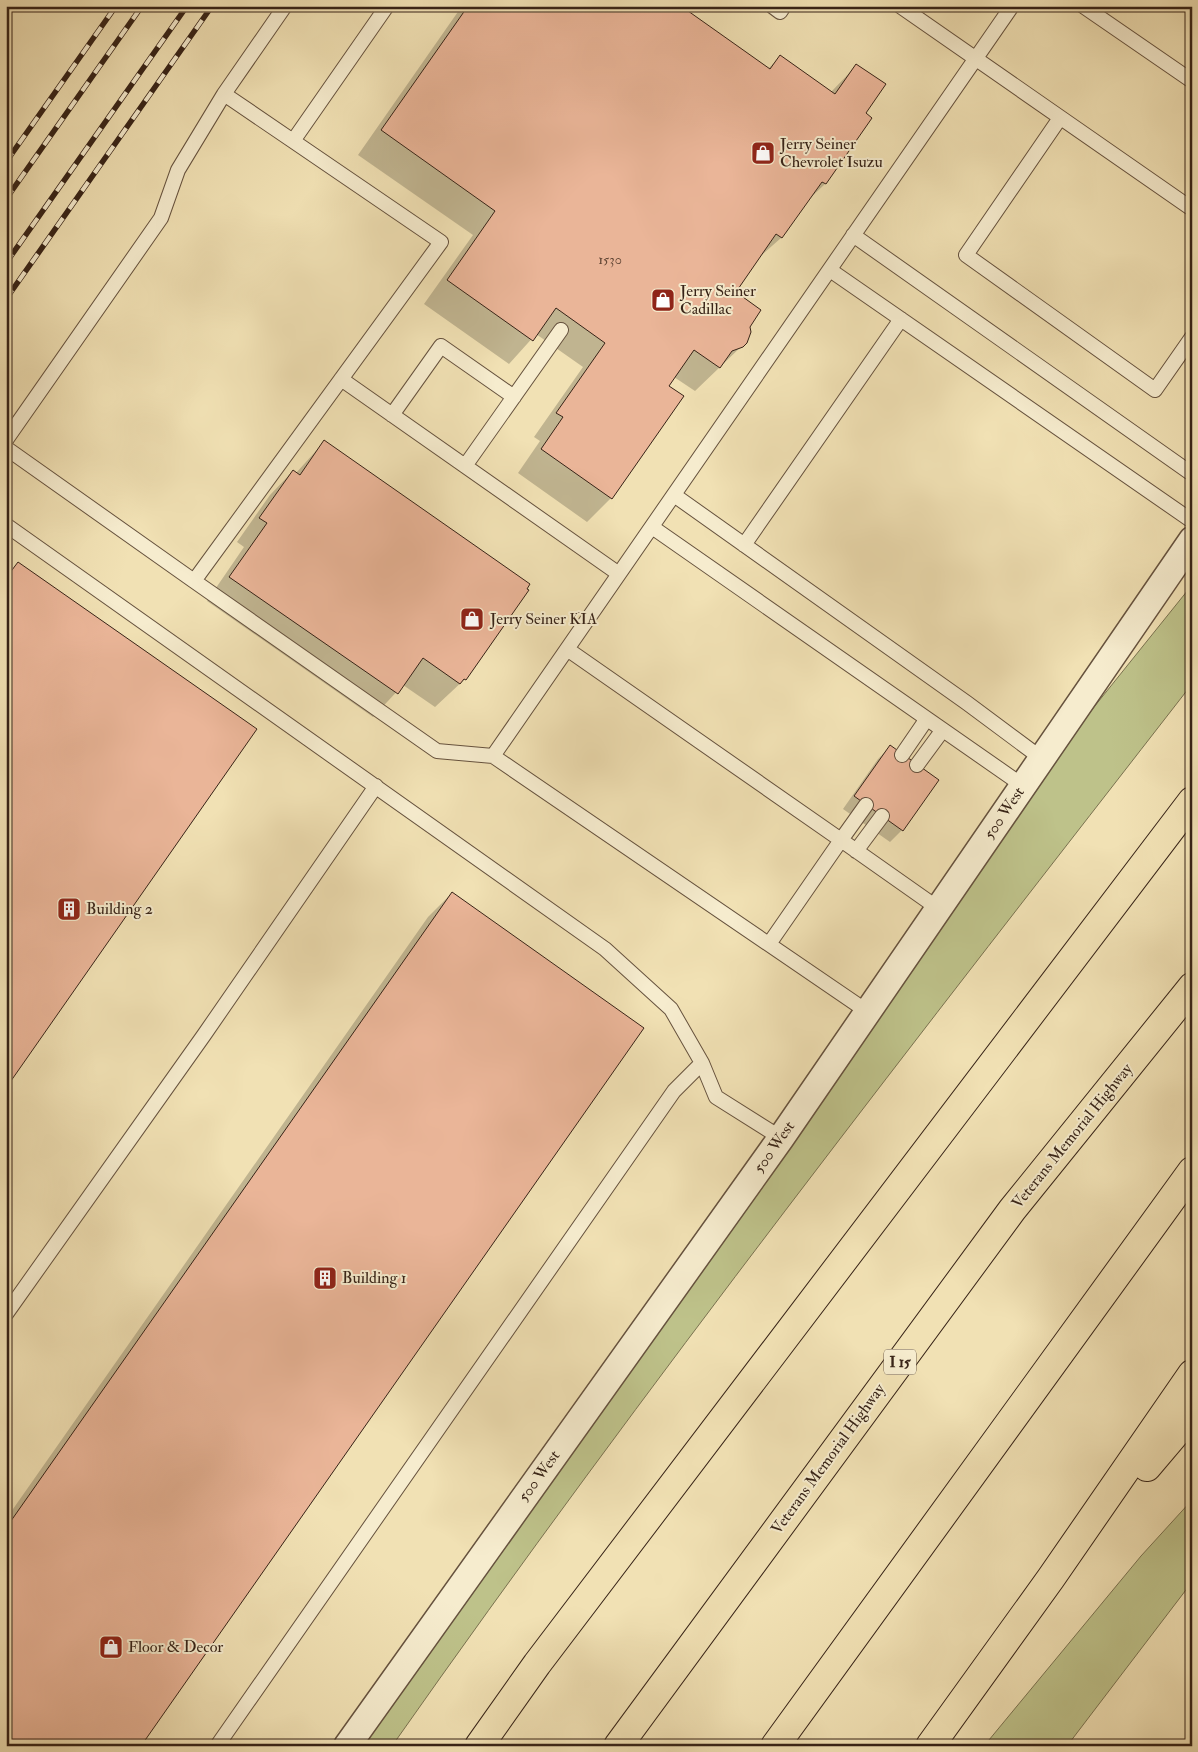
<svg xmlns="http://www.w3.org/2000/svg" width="1198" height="1752" viewBox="0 0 1198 1752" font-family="'IM FELL Double Pica',serif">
<rect width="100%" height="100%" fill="#f1e1b4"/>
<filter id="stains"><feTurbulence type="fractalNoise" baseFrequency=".004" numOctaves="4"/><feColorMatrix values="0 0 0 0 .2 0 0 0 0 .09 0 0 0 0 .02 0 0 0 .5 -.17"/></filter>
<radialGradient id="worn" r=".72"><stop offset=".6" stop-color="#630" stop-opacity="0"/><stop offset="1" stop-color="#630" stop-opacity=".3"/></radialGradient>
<path fill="#bec28a" stroke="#7a7250" d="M1192,585V684C920,1034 647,1383 392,1746H359L876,1008L1090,712Z
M1192,1500V1582L1067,1746H984L1141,1556Z"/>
<path fill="#0003" d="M462,6H679L768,69L780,57L831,92L857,65L864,113L871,118L825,184L806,202L781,238L756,260L734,292L748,326L746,342L695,391L674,377L611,498L587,522L518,473L540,441L534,437L583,367L536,334L509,364L424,304L473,235L358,155Z
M324,442L465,679L435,707L403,685L373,717L207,601L244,547L237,542L270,495L293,471L296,473Z
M890,747L902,830L890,842L843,809L878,759Z
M452,893L6,1746V1519L428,917Z"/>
<path fill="#eab598" stroke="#372317" d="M468,6H681L770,69L780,55L835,94L856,64L886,84L866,113L872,118L826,184L822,182L782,238L776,234L736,292L761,310L750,327L751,332L747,343L743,347L732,351L720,368L694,350L669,386L684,396L612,499L541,449L563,417L556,413L605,343L556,308L533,341L447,280L495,211L381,130Z
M324,440L530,584L527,589L529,590L466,680L464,679L460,684L423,658L398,694L229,577L267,523L259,518L293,470L300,475Z
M18,562L257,729L6,1088V578Z
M890,745L939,780L903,831L854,796Z
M452,892L644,1028L141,1746H6V1528Z"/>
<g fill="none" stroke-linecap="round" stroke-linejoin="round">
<g stroke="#66523e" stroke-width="16">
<path id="lane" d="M387,6L293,141L441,242L194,581L437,751L493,756
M772,6L780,12L784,6
M900,6L1192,209
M1083,6L1192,81
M224,94L293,141
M1060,118L966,255L1155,390L1192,337
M853,235L1192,474
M830,270L1192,521
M341,379L619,574
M392,415L441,346L514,397
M6,440L161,218L178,170L224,94L285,6
M6,448L194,581
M465,466L561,330
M674,495L967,703L1041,758
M6,525L605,949L671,1009L702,1063L716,1097L781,1138
M652,527L1022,785
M744,545L901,319
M567,649L841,840L866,805
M902,755L926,720
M917,765L942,731
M856,851L882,816
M769,944L841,840L939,909
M868,1012L493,756L1012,6
M6,1314L204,1035L376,786
M217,1746L674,1091L702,1063"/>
</g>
<g stroke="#66523e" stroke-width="29">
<path id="street" d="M347,1746L781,1138L1192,540"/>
</g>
<g stroke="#372317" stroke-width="30">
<path id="highway" d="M1147,1467L1192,1414
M479,1746L537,1664L1192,801
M618,1746L1012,1210L1192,987
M775,1746L1192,1171
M930,1746L1051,1578L1192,1374"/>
</g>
<use href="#lane" stroke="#f6ecce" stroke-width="14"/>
<use href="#street" stroke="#f6ecce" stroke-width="26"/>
<use href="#highway" stroke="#f1e1b4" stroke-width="28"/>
<g stroke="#372317" stroke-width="5.5">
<path id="rail" d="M6,162L116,6
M6,199L142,6
M6,263L187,6
M6,299L212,6"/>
</g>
<use href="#rail" stroke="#f6ecce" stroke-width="4" stroke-dasharray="11" stroke-linecap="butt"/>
</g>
<defs>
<g id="shop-square" transform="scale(1.25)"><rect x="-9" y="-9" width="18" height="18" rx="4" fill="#8f2418" stroke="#f6ecce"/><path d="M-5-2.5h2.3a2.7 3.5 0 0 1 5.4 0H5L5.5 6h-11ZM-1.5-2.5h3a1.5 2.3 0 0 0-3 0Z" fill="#fff"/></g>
<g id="building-square" transform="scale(1.25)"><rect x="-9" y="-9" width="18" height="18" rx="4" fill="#8f2418" stroke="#f6ecce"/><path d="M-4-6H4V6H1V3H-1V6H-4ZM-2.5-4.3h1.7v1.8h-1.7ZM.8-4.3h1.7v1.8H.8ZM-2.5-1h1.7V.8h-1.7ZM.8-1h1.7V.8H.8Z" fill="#fff"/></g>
</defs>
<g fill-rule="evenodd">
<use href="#shop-square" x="763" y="153"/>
<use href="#shop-square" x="663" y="300"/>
<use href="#shop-square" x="472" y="619"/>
<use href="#building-square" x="69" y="909"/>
<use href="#building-square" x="325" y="1278"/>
<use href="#shop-square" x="111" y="1647"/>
</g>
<g text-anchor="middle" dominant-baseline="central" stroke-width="4" stroke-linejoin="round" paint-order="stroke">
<g font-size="14" fill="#644837">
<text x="610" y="259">1530</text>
</g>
<rect fill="#f6ecce" stroke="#705f4e" stroke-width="1" x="884" y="1349.5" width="32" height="25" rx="4"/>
<g font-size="15" font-weight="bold" fill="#372317">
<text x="900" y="1362">I 15</text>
</g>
<g font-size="16" fill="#372317" stroke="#f6ecce" text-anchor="start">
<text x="780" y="144">Jerry Seiner<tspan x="780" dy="18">Chevrolet Isuzu</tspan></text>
<text x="680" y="291">Jerry Seiner<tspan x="680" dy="18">Cadillac</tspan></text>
<text x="490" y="619">Jerry Seiner KIA</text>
<text x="86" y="909">Building 2</text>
<text x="342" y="1278">Building 1</text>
<text x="128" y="1647">Floor &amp; Decor</text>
</g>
<g font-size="16" fill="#372317" stroke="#f6ecce">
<text transform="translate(1004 813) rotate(-56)">500 West</text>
<text transform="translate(1072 1136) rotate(-51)">Veterans Memorial Highway</text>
<text transform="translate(774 1147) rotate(-55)">500 West</text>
<text transform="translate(828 1459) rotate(-54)">Veterans Memorial Highway</text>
<text transform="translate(539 1476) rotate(-54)">500 West</text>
</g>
</g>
<rect width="1198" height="1752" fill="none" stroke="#f1e1b4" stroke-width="25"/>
<rect x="8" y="8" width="1183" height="1737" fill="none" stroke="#372317" stroke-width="2.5"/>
<rect x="12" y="12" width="1173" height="1727" fill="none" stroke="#372317"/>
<rect width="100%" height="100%" filter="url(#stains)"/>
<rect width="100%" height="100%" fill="url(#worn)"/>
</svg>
